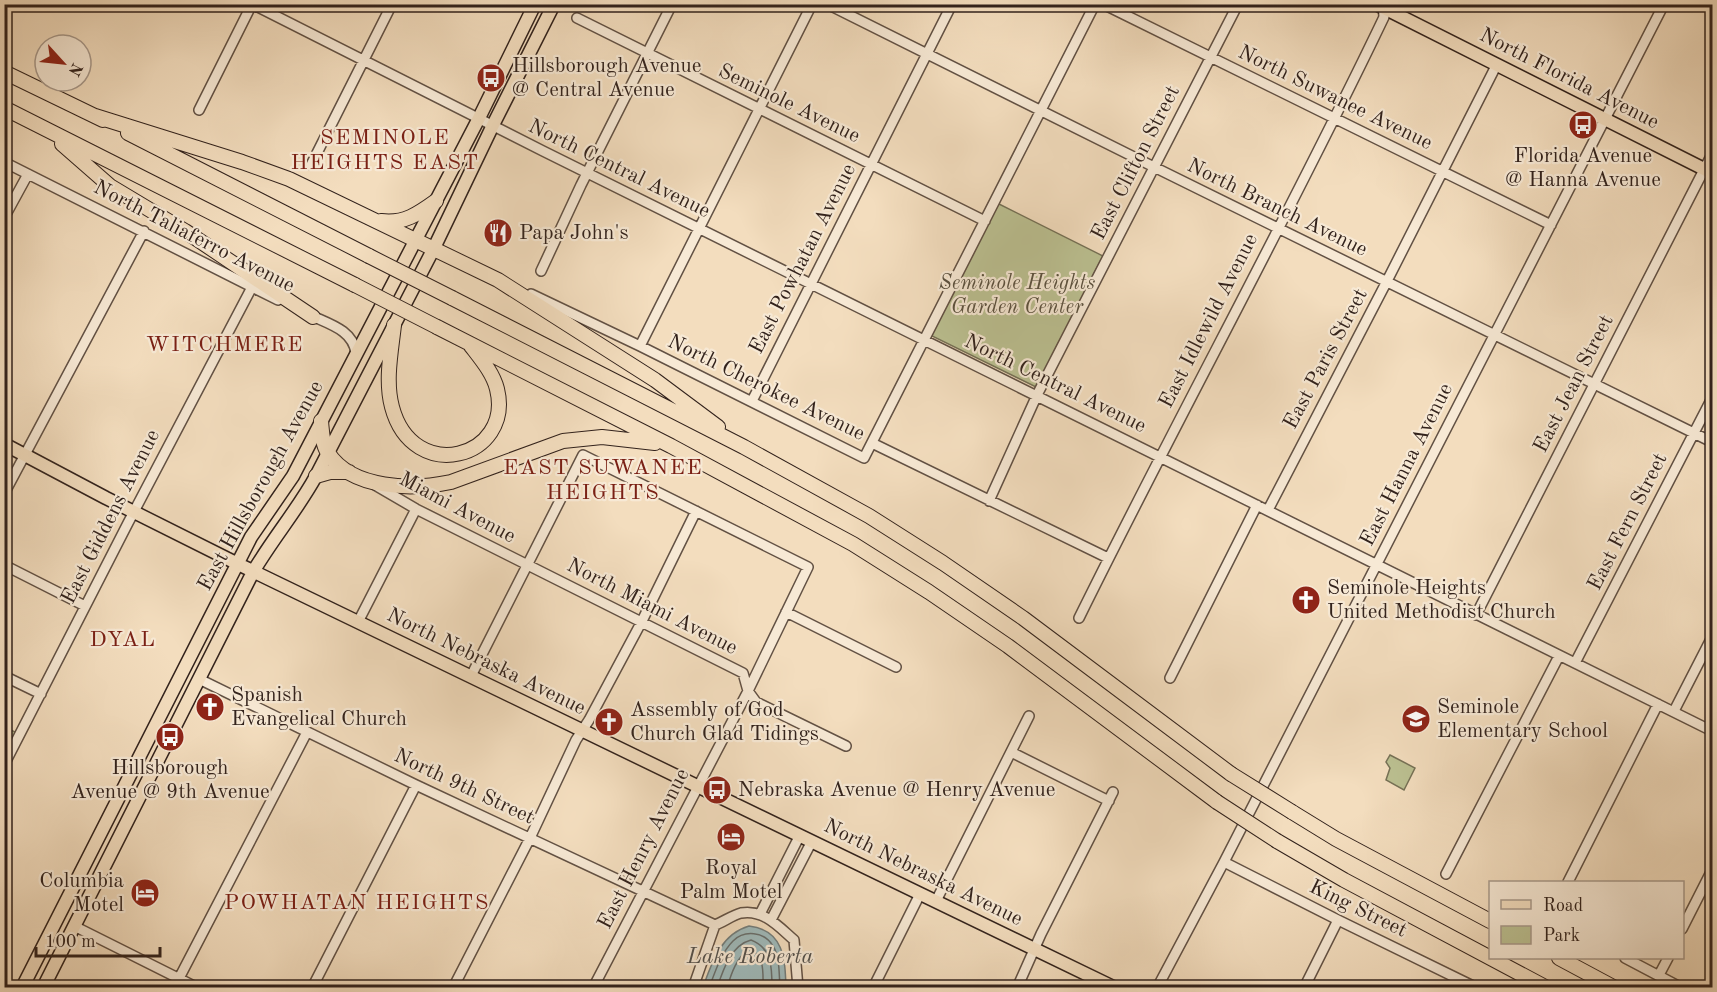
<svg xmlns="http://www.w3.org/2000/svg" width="1717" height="992" viewBox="0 0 1717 992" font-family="'Old Standard TT',serif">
<rect width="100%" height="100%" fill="#f3ddbe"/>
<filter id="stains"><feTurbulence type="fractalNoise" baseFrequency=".00333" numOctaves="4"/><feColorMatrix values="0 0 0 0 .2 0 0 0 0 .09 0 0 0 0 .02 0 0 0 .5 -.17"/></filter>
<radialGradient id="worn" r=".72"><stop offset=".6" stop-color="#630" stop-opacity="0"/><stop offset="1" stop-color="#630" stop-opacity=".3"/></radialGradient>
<path fill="#bbc091" stroke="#767156" stroke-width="1.5" d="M997,203L1103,256L1036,387L930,335Z
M5,727L17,733L5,758Z
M1390,755L1415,768L1404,790L1386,780L1390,768L1386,762Z"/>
<path fill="#9fbabb" stroke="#737d7b" stroke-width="1.5" d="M749,926C784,930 785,959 786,987H703C712,962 721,934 749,926Z"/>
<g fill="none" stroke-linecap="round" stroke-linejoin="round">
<path stroke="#686e6c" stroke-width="1.5" d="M709,988C715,972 721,953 733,941C744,930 764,931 773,946C780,957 779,975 780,988
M717,988C723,970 731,945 751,940C772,948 772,967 772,988
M727,988C731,974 737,956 750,949C765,957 763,972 763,988"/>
<g stroke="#625144" stroke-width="12">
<path id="minor" d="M252,4L543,151L1712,731
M827,4L1154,167L1712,442
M1103,4L1551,225
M577,18L985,221
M199,110L252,4
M4,162L278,300
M311,165L392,4
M4,218L28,174
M541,271L581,185L672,4
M531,294L640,346L864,458L1095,4
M310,315C329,324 353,330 356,353
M640,346L812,4
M752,401L952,4
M872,443L1108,558
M375,485L416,509L743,673L748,691L756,702L846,746
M4,494L144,231
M989,501L1037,395L1238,4
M1268,510L1387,281L1497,64
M4,565L85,606
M786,612L896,667
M1476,615L1712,154
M1079,618C1178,417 1287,220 1384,17L1383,4
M358,622L416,509
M1575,663L1712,398
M4,676L41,694
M471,676L583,455L808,567L748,691L593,988
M1170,678L1257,505
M199,679L416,785L715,925
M1674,711L1712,637
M1011,752L1109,801
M4,765L128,523L252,287
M1224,862L1338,920L1477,988
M1446,874L1559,656
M1568,882L1658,704
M936,901L1029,716
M760,914L800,835
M771,920L812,841
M74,926L198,988
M1682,929L1712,870
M1625,958L1682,988
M1659,975L1668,958
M174,988L307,732
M312,988L416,785
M453,988L530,838L576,740L589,720L642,621L696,511
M693,988L715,925C723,922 733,915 741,913C764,909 779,927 794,940L798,988
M873,988L920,894
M1017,988L1041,934L1113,792
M1157,988L1224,862L1664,4
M1304,988L1338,920"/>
</g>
<g stroke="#32221c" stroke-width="15">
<path id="major" d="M1376,4L1712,173
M4,444L106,498L238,564L1115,988
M22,988L251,537L293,476L479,118L535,4
M43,988L253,572C273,538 298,509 316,476L434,248L493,125L554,4"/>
</g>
<g stroke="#32221c" stroke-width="16">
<path id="highway" d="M4,72L103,120
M4,108L355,285
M95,116L242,162L289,179L498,280L655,380L718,427
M128,133L369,256
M62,144L110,186L185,231L313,317
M381,221C404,224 418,214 436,201
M452,298L744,447L869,516L943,563L1023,618L1231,774
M394,325C391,352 385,381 392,407C413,486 514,458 497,389C493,373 481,359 471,346
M437,327L671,446L853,544L929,592L1008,646L1217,802
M321,421C322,431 322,444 328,453C352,490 413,490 451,482L563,441L602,437L655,443
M316,476L330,472H349
M1292,812L1336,839L1490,921
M1277,841L1344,880L1547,988
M1559,958L1615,988"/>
</g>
<use href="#minor" stroke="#f7e9d5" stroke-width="9"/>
<use href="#major" stroke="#f3ddbe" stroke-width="12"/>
<use href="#highway" stroke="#f3ddbe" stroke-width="14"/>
<g stroke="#32221c" stroke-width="16" stroke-linecap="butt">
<path id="highway-bridge" d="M369,256L452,298
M355,285L437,327
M1231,774L1292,812
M1217,802L1277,841"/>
</g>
<use href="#highway-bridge" stroke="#f3ddbe" stroke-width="14"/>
</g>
<defs>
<g id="bus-disc" transform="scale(1.5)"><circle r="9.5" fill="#8f2418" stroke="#f7e9d5"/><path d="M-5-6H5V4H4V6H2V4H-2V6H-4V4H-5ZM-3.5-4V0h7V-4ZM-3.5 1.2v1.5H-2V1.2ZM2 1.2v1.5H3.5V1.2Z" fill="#fff"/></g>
<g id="restaurant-disc" transform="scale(1.5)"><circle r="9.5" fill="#8f2418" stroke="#f7e9d5"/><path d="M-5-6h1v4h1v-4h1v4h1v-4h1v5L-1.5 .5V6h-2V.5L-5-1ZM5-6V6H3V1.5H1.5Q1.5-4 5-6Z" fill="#fff"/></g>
<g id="church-disc" transform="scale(1.5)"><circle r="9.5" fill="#8f2418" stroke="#f7e9d5"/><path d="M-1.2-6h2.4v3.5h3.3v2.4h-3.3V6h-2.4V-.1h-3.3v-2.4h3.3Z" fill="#fff"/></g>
<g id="school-disc" transform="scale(1.5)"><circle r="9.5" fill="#8f2418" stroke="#f7e9d5"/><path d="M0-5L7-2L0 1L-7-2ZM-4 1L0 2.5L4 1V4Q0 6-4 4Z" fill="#fff"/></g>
<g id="hotel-disc" transform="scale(1.5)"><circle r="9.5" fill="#8f2418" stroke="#f7e9d5"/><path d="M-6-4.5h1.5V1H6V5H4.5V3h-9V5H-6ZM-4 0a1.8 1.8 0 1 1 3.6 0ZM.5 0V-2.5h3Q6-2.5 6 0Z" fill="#fff"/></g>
</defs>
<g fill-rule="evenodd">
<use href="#bus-disc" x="491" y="78"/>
<use href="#bus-disc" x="1583" y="125"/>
<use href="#restaurant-disc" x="498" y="233"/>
<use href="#church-disc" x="1306" y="600"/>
<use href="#church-disc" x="210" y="707"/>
<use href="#school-disc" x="1416" y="719"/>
<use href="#church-disc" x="609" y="722"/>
<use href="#bus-disc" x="170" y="737"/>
<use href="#bus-disc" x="717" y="790"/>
<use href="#hotel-disc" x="731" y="837"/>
<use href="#hotel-disc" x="145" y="893"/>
</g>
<g text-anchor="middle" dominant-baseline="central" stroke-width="4.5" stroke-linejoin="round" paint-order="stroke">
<g font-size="21" fill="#32221c" stroke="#f7e9d5" text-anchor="start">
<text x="512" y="66">Hillsborough Avenue<tspan x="512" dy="24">@ Central Avenue</tspan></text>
<text x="1583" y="156" text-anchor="middle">Florida Avenue<tspan x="1583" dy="24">@ Hanna Avenue</tspan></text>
<text x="519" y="233">Papa John's</text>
<text x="1327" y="588">Seminole Heights<tspan x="1327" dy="24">United Methodist Church</tspan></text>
<text x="231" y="695">Spanish<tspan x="231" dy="24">Evangelical Church</tspan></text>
<text x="1437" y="707">Seminole<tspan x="1437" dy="24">Elementary School</tspan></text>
<text x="630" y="710">Assembly of God<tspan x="630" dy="24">Church Glad Tidings</tspan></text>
<text x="170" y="768" text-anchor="middle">Hillsborough<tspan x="170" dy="24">Avenue @ 9th Avenue</tspan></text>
<text x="738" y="790">Nebraska Avenue @ Henry Avenue</text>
<text x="731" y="868" text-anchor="middle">Royal<tspan x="731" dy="24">Palm Motel</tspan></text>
<text x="124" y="881" text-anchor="end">Columbia<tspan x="124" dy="24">Motel</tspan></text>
</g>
<g font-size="21" fill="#32221c" stroke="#f7e9d5">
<text transform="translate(1569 79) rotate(27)">North Florida Avenue</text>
<text transform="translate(1335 98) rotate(26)">North Suwanee Avenue</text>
<text transform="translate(789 104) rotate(26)">Seminole Avenue</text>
<text transform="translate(1136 163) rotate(-63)">East Clifton Street</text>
<text transform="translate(619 169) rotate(26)">North Central Avenue</text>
<text transform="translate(1277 208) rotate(26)">North Branch Avenue</text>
<text transform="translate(194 237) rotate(27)">North Taliaferro Avenue</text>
<text transform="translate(803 259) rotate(-63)">East Powhatan Avenue</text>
<text transform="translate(1209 321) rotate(-63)">East Idlewild Avenue</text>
<text transform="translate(1326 359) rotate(-62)">East Paris Street</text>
<text transform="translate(1055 384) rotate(26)">North Central Avenue</text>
<text transform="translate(1574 384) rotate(-63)">East Jean Street</text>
<text transform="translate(766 388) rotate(26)">North Cherokee Avenue</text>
<text transform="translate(1407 465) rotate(-63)">East Hanna Avenue</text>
<text transform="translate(261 486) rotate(-61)">East Hillsborough Avenue</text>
<text transform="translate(457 508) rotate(28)">Miami Avenue</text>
<text transform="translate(111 517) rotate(-63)">East Giddens Avenue</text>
<text transform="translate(1628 522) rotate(-63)">East Fern Street</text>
<text transform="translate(652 607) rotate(27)">North Miami Avenue</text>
<text transform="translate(486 662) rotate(26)">North Nebraska Avenue</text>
<text transform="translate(464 787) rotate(25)">North 9th Street</text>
<text transform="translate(644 849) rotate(-63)">East Henry Avenue</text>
<text transform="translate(923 873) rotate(26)">North Nebraska Avenue</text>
<text transform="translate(1358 909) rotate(26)">King Street</text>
</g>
<g font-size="21" font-style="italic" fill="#5b513f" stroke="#f7e9d5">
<text x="1017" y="283">Seminole Heights<tspan x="1017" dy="24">Garden Center</tspan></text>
</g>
<g font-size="22" letter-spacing="1.5" fill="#7a1f14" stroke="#f7e9d5">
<text x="385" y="138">SEMINOLE<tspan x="385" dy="25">HEIGHTS EAST</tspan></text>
<text x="225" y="345">WITCHMERE</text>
<text x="603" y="468">EAST SUWANEE<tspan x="603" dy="25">HEIGHTS</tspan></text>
<text x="123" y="640">DYAL</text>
<text x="357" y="903">POWHATAN HEIGHTS</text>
</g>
<g font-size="22" font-style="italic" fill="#53504c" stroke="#f7e9d5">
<text x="750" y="957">Lake Roberta</text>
</g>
</g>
<rect width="1717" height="992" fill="none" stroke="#f3ddbe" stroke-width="24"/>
<rect x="6" y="6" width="1705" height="980" fill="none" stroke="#32221c" stroke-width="3"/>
<rect x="12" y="12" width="1693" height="968" fill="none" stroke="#32221c" stroke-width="1.5"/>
<rect x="1489" y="881" width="195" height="78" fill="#f7e9d5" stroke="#a8998b" stroke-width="1.5"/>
<rect x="1501" y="900" width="30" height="9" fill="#f3ddbe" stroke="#a8998b" stroke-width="1.5"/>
<text x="1543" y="911" font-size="18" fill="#32221c">Road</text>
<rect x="1501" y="926" width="30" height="18" fill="#bbc091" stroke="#a8998b" stroke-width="1.5"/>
<text x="1543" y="941" font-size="18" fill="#32221c">Park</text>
<g transform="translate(63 63) rotate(117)"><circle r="28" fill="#f7e9d5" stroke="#a8998b" stroke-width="1.5"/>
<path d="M0-4.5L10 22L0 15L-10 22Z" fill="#8f2418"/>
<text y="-9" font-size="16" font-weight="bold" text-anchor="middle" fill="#32221c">N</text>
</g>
<path d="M36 947v9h124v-9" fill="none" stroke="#32221c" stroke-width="3"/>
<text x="45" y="947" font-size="18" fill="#32221c" stroke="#f7e9d5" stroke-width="4.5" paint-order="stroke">100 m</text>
<rect width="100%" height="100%" filter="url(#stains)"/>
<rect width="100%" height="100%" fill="url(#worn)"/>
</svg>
